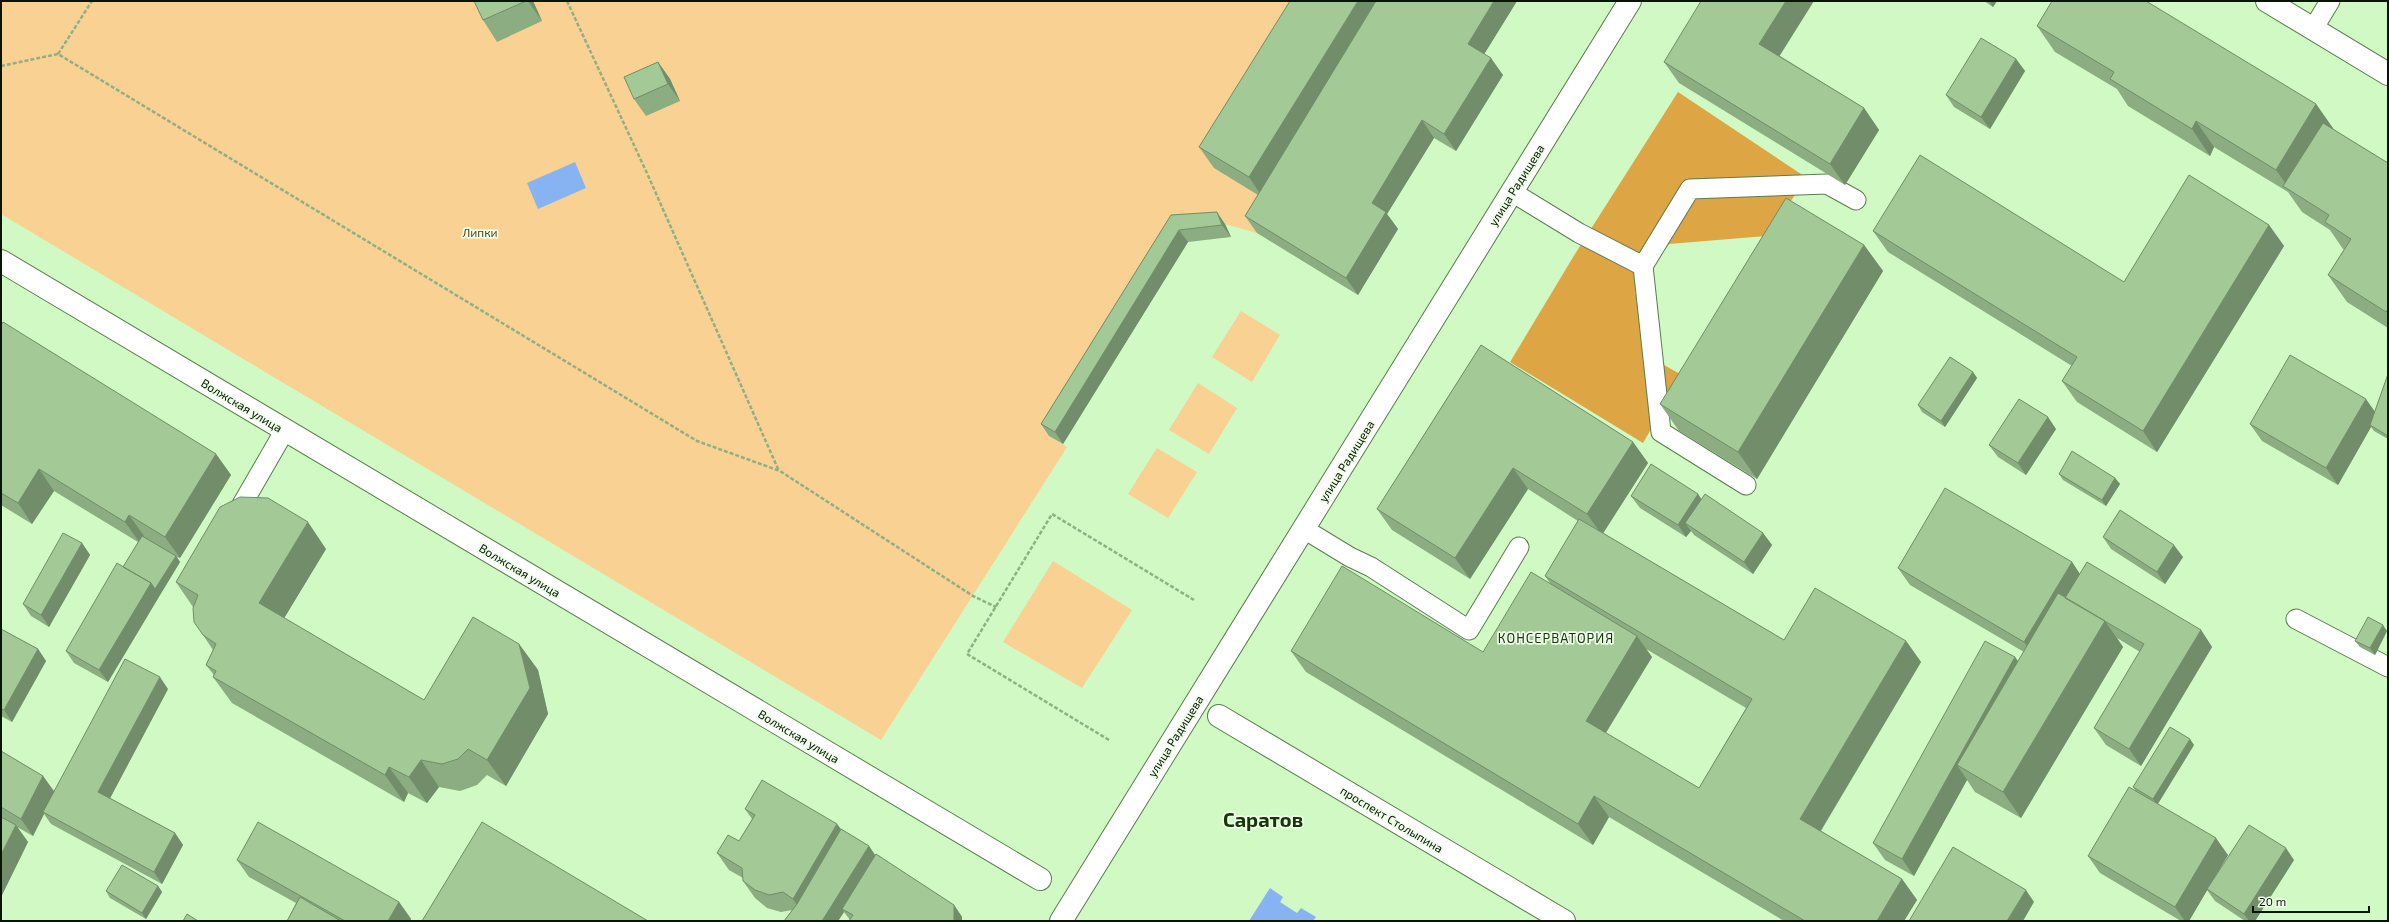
<svg xmlns="http://www.w3.org/2000/svg" width="2389" height="922" viewBox="0 0 2389 922" font-family="'Exo 2',sans-serif">
<rect width="100%" height="100%" fill="#d0f9c3"/>
<path fill="#f9d193" d="M1,1H1399L1257,233L1225,224L1179,227L1049,436L1067,447L881,740L1,214Z
M1241,311L1280,335L1252,382L1212,357Z
M1198,383L1237,408L1209,454L1169,430Z
M1157,448L1197,472L1168,518L1128,494Z
M1053,561L1132,610L1082,688L1003,642Z"/>
<path fill="#dda544" d="M1678,92L1807,178L1766,236L1669,244L1635,289L1644,354L1682,375L1643,443L1510,362L1575,254Z"/>
<path fill="#87b3f3" d="M575,162L586,188L538,209L527,183Z
M1270,888L1283,897L1280,902L1297,913L1301,908L1316,917L1313,921H1249Z"/>
<g fill="none" stroke-linecap="round" stroke-linejoin="round">
<g stroke="#5a7e4e" stroke-width="21">
<path id="lane" d="M2313,29L2330,1
M1512,192L1579,233L1643,266
M1746,485L1661,432L1643,266L1690,189L1827,184L1856,200
M233,520L285,430
M1304,529L1350,557L1371,567L1469,630L1519,547
M2296,619L2388,667"/>
</g>
<g stroke="#5a7e4e" stroke-width="24">
<path id="street" d="M2267,1L2388,74
M1,261L1040,879
M1219,716L1564,921"/>
</g>
<g stroke="#5a7e4e" stroke-width="24">
<path id="secondary" d="M1061,921L1630,1"/>
</g>
<path stroke="#8faf85" stroke-width="2.5" stroke-dasharray="4 2" stroke-linecap="butt" d="M567,1L646,171L779,471
M58,54L92,1
M1,66L58,54L697,441L780,471L973,596L996,607
M1109,740L967,654L1052,514L1194,600"/>
<use href="#lane" stroke="#fff" stroke-width="19"/>
<use href="#street" stroke="#fff" stroke-width="22"/>
<use href="#secondary" stroke="#fff" stroke-width="22"/>
</g>
<path fill="#8bad81" fill-rule="evenodd" d="M474,1H533L542,21L497,42L483,20Z
M1517,1L1484,54L1503,75L1456,151L1434,138L1387,214L1398,229L1358,295L1257,233L1245,216L1258,195L1214,168L1199,147Z
M1984,1H1997L1993,7Z
M2037,26L2316,104L2334,130L2388,163V328L2347,302L2328,275L2344,249H2343L2330,230L2302,212L2288,192L2214,147L2210,156L2128,106L2117,89L2055,52Z
M1780,56L1864,108L1879,130L1845,185L1679,83L1664,62Z
M2016,59L2025,71L1990,129L1954,107L1946,95Z
M658,62L670,79L680,101L646,116L634,99Z
M1171,215L1225,224L1231,237L1188,242L1063,444L1049,436L1041,424Z
M2269,225L2284,246L2157,452L2077,402L2062,381L2072,366L1888,252L1873,231L2124,282Z
M1864,245L1883,271L1757,479L1679,431L1660,404Z
M1,325L216,454L231,475L180,558L177,557L180,562L160,595L108,682L74,663L66,651L123,567L138,542L54,491L32,524L1,505Z
M1481,345L1633,442L1648,463L1603,533L1784,640L1906,641L1921,662L1821,831L1902,879L1917,900L1904,921H1784L1609,817L1593,845L1306,672L1291,651L1483,652L1550,583L1545,576L1578,521L1528,489L1470,579L1392,530L1377,509ZM1646,649L1746,708L1699,788L1606,733L1652,657Z
M1973,372L1977,378L1945,427L1922,412L1918,405Z
M2388,374V439L2374,431L2371,427L2338,485L2262,441L2250,424L2375,411Z
M2056,429L2026,475L1998,457L1989,445Z
M2059,474L2115,478L2120,484L2106,506L2063,480Z
M1698,494L1701,499L1763,533L1772,545L1753,574L1694,535L1691,531L1686,537L1640,508L1631,496Z
M2103,537L2183,557L2165,584L2111,549Z
M82,543L90,555L49,627L31,616L23,604Z
M326,549L284,618L424,700L519,644L538,670L548,714L506,786L487,775L477,785L460,791L439,787L427,803L408,793L404,802L232,703L213,677L214,675L206,665L213,650L203,635L193,607L176,582Z
M2072,562L2080,574L2201,630L2212,647L2141,766L2106,745L2094,728L2140,652L2117,638L2123,647L2021,818L1975,792L1967,780L1914,876L1885,860L1873,843L2015,657L2018,662L2024,652L1910,585L1898,568Z
M1,629L38,649L46,661L12,722L1,716Z
M2387,631L2375,655L2360,647L2355,641Z
M168,689L110,798L175,833L183,845L162,884L51,824L44,814L33,836L17,827L28,842L1,897V751L43,776L54,791Z
M2194,745L2158,804L2228,855L2215,876L2294,860L2255,921H2245L2215,901L2207,890L2189,921H2181L2100,873L2088,856L2135,790L2133,787Z
M745,809L837,824L841,829L869,846L875,855L954,905L962,917V921H849L850,920L844,912L838,921H784L792,910L781,912L767,908L755,898L743,881V878L729,870L717,853L739,841L752,819Z
M237,860L399,902L411,919L410,921H287L296,903L249,877Z
M158,886L162,892L146,919L110,898L106,891Z"/>
<path fill="#718d69" d="M528,1H533L542,21Z
M1358,1H1386L1263,198L1249,177Z
M1494,1H1517L1480,61L1468,44Z
M1786,1H1814L1774,65L1759,44Z
M1989,1H1997L1993,7Z
M1491,58L1503,75L1456,151L1444,134Z
M2016,59L2025,71L1990,129L1981,117Z
M658,62L670,79L680,101L668,84Z
M2316,104L2335,131L2290,190L2276,170Z
M1864,108L1879,130L1845,185L1830,164Z
M1422,120L1434,138L1387,214L1398,229L1358,295L1346,278L1372,203Z
M2196,121L2214,147L2210,156L2192,129Z
M1217,212L1225,224L1231,237L1222,225Z
M2269,225L2284,246L2157,452L2143,431Z
M1179,230L1188,242L1063,444L1055,432Z
M1864,245L1883,271L1757,479L1738,452Z
M1973,372L1977,378L1945,427L1941,421Z
M2366,399L2378,416L2370,425L2371,427L2338,485L2326,468Z
M2048,417L2056,429L2026,475L2018,463Z
M1633,442L1648,463L1602,535L1587,514Z
M216,454L231,475L180,558L165,537Z
M1513,468L1528,489L1470,579L1455,558Z
M39,469L54,491L32,524L18,503Z
M2115,478L2120,484L2106,506L2102,500Z
M1698,494L1706,506L1685,523L1691,531L1686,537L1678,525Z
M129,515L144,536L140,543L125,522Z
M308,522L326,549L277,630L259,603Z
M1763,533L1772,545L1753,574L1744,562Z
M82,543L90,555L49,627L41,615Z
M2174,545L2183,557L2165,584L2157,572Z
M176,556L180,562L160,595L155,589Z
M2072,562L2083,579L2036,659L2024,642Z
M151,583L160,595L108,682L99,670Z
M2105,621L2123,647L2021,818L2003,792Z
M2383,625L2387,631L2375,655L2370,648Z
M2201,630L2212,647L2141,766L2129,749Z
M1637,636L1652,657L1600,742L1586,721Z
M1906,641L1921,662L1815,840L1800,819Z
M519,644L538,670L548,714L506,786L487,760Z
M38,649L46,661L12,722L4,710Z
M2015,657L2027,674L1957,765L1967,780L1914,876L1902,859Z
M160,677L168,689L107,804L98,792Z
M2190,739L2194,745L2157,805L2153,799Z
M421,760L439,787L427,803L409,777Z
M389,767L408,793L404,802L385,775Z
M43,776L55,793L43,812L44,814L33,836L21,819Z
M1594,796L1609,817L1593,845L1578,824Z
M837,824L849,841L805,916L793,899Z
M16,825L28,842L1,897V855Z
M175,833L183,845L162,884L154,872Z
M2216,838L2228,855L2189,921H2185L2175,907Z
M869,846L877,858L842,909L844,912L838,921H822Z
M2286,848L2294,860L2255,921H2249L2244,914Z
M1902,879L1917,900L1904,921H1877Z
M158,886L162,892L146,919L142,913Z
M2026,890L2034,902L2023,921H2007Z
M399,902L411,919L410,921H388Z
M954,905L962,917V921H954Z"/>
<path fill="#a2c996" stroke="#718d69" d="M474,1H526L483,20Z
M1290,1H1358L1249,177L1199,147Z
M1376,1H1494L1468,44L1491,58L1444,134L1422,120L1372,203L1386,212L1346,278L1245,216Z
M1701,1H1786L1759,44L1864,108L1830,164L1664,62Z
M2052,1H2146L2316,104L2276,170L2196,121L2192,129L2110,79L2114,72L2037,26Z
M1981,38L2016,59L1981,117L1946,95Z
M658,62L668,84L634,99L624,77Z
M2323,123L2388,163V309L2386,312L2328,275L2351,239L2325,222L2329,215L2283,186Z
M1920,155L2124,282L2189,175L2269,225L2143,431L2062,381L2077,357L1873,231Z
M1786,198L1864,245L1738,452L1660,404Z
M1217,212L1222,225L1179,230L1055,432L1041,424L1171,215Z
M3,322L216,454L165,537L129,515L125,522L39,469L18,503L1,493V325Z
M1481,345L1633,442L1587,514L1513,468L1455,558L1377,509Z
M2290,355L2366,399L2326,468L2250,424Z
M1950,357L1973,372L1941,421L1918,405Z
M2388,374V436L2370,425Z
M2019,399L2048,417L2018,463L1989,445Z
M2072,451L2115,478L2102,500L2059,474Z
M1651,464L1698,494L1678,525L1631,496Z
M1945,488L2072,562L2024,642L1898,568Z
M1705,494L1763,533L1744,562L1685,523Z
M240,497L268,498L308,522L259,603L424,700L473,617L519,644L530,688L487,760L468,749L458,759L442,764L421,760L409,777L389,767L385,775L213,677L216,671L206,665L216,644L203,635L194,622L193,608L198,595L176,582L220,507Z
M2120,510L2174,545L2157,572L2103,537Z
M1579,519L1784,640L1815,588L1906,641L1800,819L1902,879L1877,921H1805L1594,796L1578,824L1291,651L1342,566L1483,652L1531,572L1637,636L1586,721L1699,788L1752,699L1545,576Z
M63,533L82,543L41,615L23,604Z
M142,536L176,556L155,589L151,583L123,567Z
M2087,562L2201,630L2129,749L2094,728L2144,644L2065,598Z
M117,563L151,583L99,670L66,651Z
M2058,593L2105,621L2003,792L1957,765Z
M2368,617L2383,625L2370,648L2355,641Z
M1,629L38,649L4,710L1,709Z
M1985,641L2015,657L1902,859L1873,843Z
M125,659L160,677L98,792L175,833L154,872L43,812Z
M2170,727L2190,739L2153,799L2133,787Z
M1,751L43,776L21,819L1,807Z
M762,780L837,824L793,899L783,892L769,895L755,890L743,881L742,868L717,853L728,835L739,841L755,815L745,809Z
M2129,787L2216,838L2175,907L2088,856Z
M1,817L16,825L1,855Z
M258,822L399,902L388,921H345L237,860Z
M482,822L648,921H422Z
M2249,825L2286,848L2244,914L2207,889Z
M841,829L869,846L822,921H784L797,904Z
M1953,847L2026,890L2007,921H1909Z
M876,854L954,905V921H849L853,915L842,909Z
M122,865L158,886L142,913L106,891Z
M300,897L341,921H287Z
M187,914L198,921H183Z"/>
<g text-anchor="middle" dominant-baseline="central" stroke-width="3.5" stroke-linejoin="round" paint-order="stroke">
<g font-size="12" fill="#081504" stroke="#eefee9">
<text transform="translate(1516 185) rotate(-58)">улица Радищева</text>
<text transform="translate(242 405) rotate(31)">Волжская улица</text>
<text transform="translate(1346 461) rotate(-58)">улица Радищева</text>
<text transform="translate(520 570) rotate(31)">Волжская улица</text>
<text transform="translate(799 736) rotate(31)">Волжская улица</text>
<text transform="translate(1175 736) rotate(-58)">улица Радищева</text>
<text transform="translate(1392 819) rotate(31)">проспект Столыпина</text>
</g>
<g font-size="12" fill="#59421a" stroke="#eefee9">
<text x="480" y="232">Липки</text>
</g>
<g font-size="13" letter-spacing="1" fill="#173709" stroke="#eefee9">
<text x="1556" y="638">КОНСЕРВАТОРИЯ</text>
</g>
<g font-size="20" font-weight="bold" fill="#173709" stroke="#eefee9">
<text x="1263" y="819">Саратов</text>
</g>
</g>
<rect width="2389" height="922" fill="none" stroke="#081504" stroke-width="4"/>
<path d="M2253 906v6h116v-6" fill="none" stroke="#081504" stroke-width="2"/>
<text x="2259" y="906" font-size="12" fill="#081504" stroke="#eefee9" stroke-width="3" paint-order="stroke">20 m</text>
</svg>
